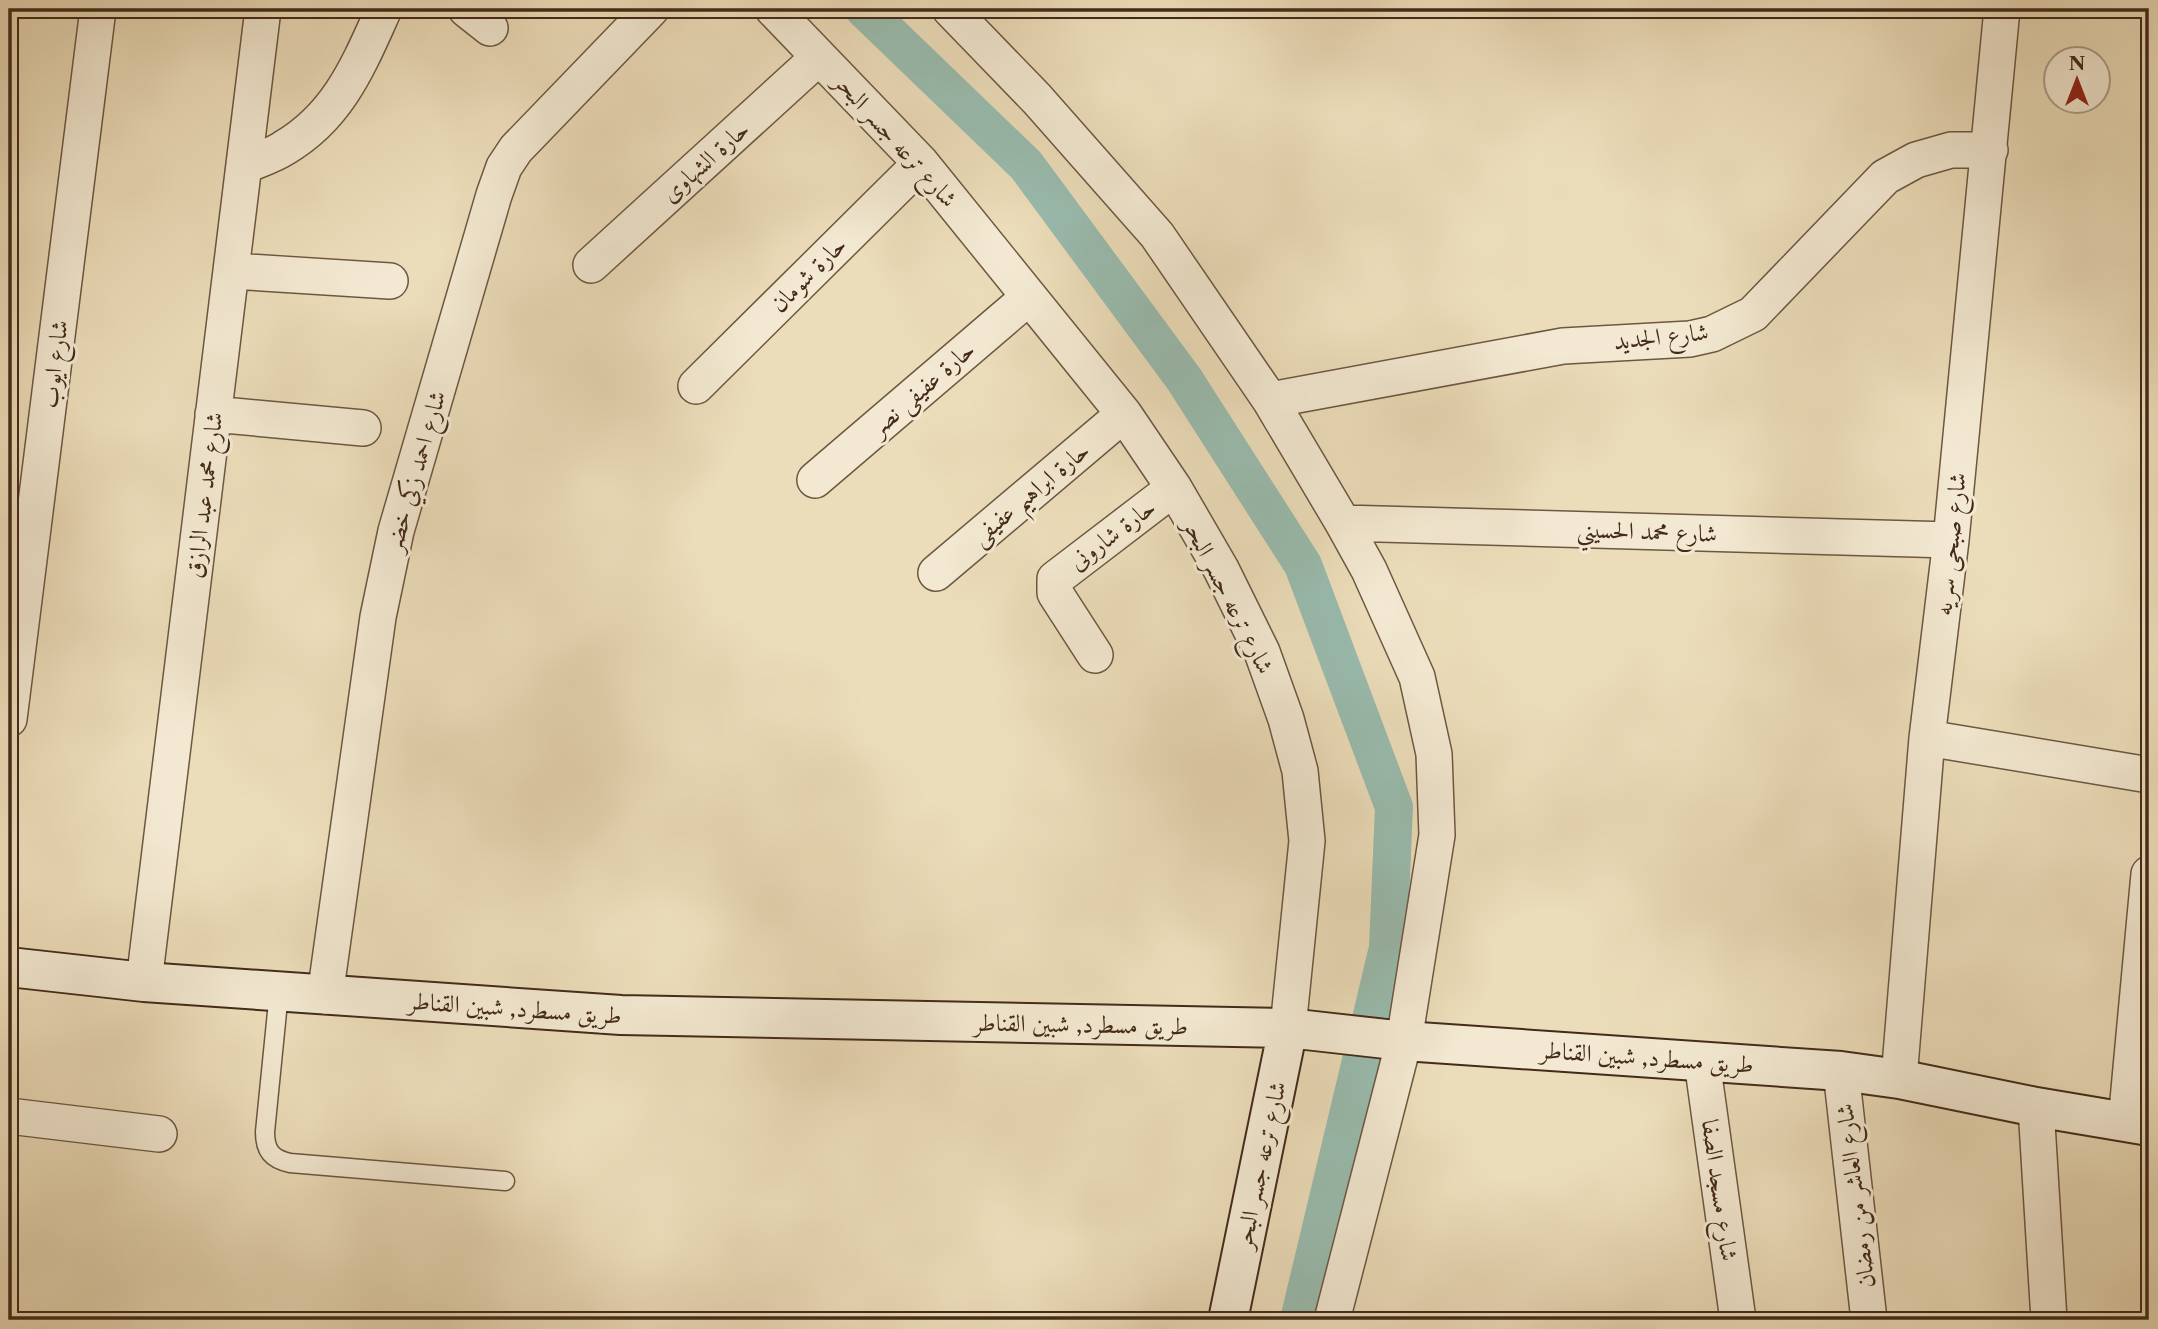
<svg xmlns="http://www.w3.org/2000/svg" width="2158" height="1329" viewBox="0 0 2158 1329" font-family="'Libre Caslon Text',Amiri,serif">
<rect width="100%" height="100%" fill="#ecddba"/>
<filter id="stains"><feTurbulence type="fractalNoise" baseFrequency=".00286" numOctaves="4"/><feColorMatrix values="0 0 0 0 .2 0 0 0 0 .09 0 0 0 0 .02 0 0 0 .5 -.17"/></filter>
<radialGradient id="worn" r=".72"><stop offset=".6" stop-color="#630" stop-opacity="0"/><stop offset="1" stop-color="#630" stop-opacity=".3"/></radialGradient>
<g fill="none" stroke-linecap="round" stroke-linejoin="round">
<path stroke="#99bcaf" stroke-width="38" d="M864,9L1026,165L1184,379L1303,565L1394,807L1388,948L1299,1320"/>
<g stroke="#6d5741" stroke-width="21">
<path id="lane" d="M279,992L265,1132C265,1151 272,1159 290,1163L505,1181"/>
</g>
<g stroke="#6d5741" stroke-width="38">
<path id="street" d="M466,9L490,28
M773,9L921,163L1124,414L1174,488L1221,569L1262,652L1286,719L1300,771L1307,841L1288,1028
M950,9L1037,99L1157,235L1270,400L1343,523L1369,570L1417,677L1434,754L1437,835L1404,1041L1332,1320
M244,166C257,160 272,156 284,148C339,116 359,64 384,9
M591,265L819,57
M232,271L390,281
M696,386L921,163
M1270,400L1563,346L1690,339L1712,334L1753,314L1885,177L1916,160L1951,150H1990
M213,414L363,428
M815,480L1029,297
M1343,523L1951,540
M936,573L1124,414
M1095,655L1055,593V579L1174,488
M9,719L98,9
M1927,738L2149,775
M144,982L263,9
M325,996L378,617L396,531L494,195L504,167L516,149L651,9
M1702,1061L1738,1320
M1841,1071L1869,1320
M1899,1079L1927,738L1951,540L2002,9
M2036,1107L2049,1320
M9,1116L159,1134
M2126,1122L2149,874"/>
</g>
<g stroke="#432a19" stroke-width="42">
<path id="secondary" d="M9,967L144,982L621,1015L1288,1028L1404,1041L1841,1071L1899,1079L2036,1107L2149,1126
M1228,1320L1288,1028"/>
</g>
<use href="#lane" stroke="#f3e9d2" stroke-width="18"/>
<use href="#street" stroke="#f3e9d2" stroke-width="35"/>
<use href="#secondary" stroke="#f3e9d2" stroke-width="38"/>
</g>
<g text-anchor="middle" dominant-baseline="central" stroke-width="6" stroke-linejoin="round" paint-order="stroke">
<g font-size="24" fill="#432a19" stroke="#f3e9d2">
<text transform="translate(896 140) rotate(48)">شارع ترعه جسر البحر</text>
<text transform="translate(705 161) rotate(-42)">حارة الشهاوى</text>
<text transform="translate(808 274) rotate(-45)">حارة شومان</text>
<text transform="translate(1661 336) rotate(-6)">شارع الجديد</text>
<text transform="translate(54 364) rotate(-83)">شارع ايوب</text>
<text transform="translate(922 388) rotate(-41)">حارة عفيفى نصر</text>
<text transform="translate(415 471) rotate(-74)">شارع احمد زكي خضر</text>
<text transform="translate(1030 493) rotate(-40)">حارة ابراهيم عفيفى</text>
<text transform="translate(204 495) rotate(-83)">شارع محمد عبد الرازق</text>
<text transform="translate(1647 531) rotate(2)">شارع محمد الحسيني</text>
<text transform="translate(1112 534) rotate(-37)">حارة شارونى</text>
<text transform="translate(1950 544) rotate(-84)">شارع صبحى سريه</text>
<text transform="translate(1229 596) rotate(63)">شارع ترعه جسر البحر</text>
<text transform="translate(515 1008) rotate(4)">طريق مسطرد, شبين القناطر</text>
<text transform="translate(1081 1024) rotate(1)">طريق مسطرد, شبين القناطر</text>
<text transform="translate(1647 1057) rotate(4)">طريق مسطرد, شبين القناطر</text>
<text transform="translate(1260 1165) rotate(-78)">شارع ترعه جسر البحر</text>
<text transform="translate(1720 1190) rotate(82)">شارع مسجد الصفا</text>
<text transform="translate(1855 1196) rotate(-97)">شارع العاشر من رمضان</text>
</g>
</g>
<rect width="2158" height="1329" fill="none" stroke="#ecddba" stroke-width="35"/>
<rect x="10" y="10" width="2137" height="1308" fill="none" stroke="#432a19" stroke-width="3.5"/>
<rect x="18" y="18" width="2123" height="1294" fill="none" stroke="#432a19" stroke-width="2"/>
<g transform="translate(2077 80)"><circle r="33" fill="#f3e9d2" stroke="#ad9d88" stroke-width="2"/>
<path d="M0-5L12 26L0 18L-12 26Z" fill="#8f2418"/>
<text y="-10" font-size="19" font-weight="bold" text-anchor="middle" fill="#432a19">N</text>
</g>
<rect width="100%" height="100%" filter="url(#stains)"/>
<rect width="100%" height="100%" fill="url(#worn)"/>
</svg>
